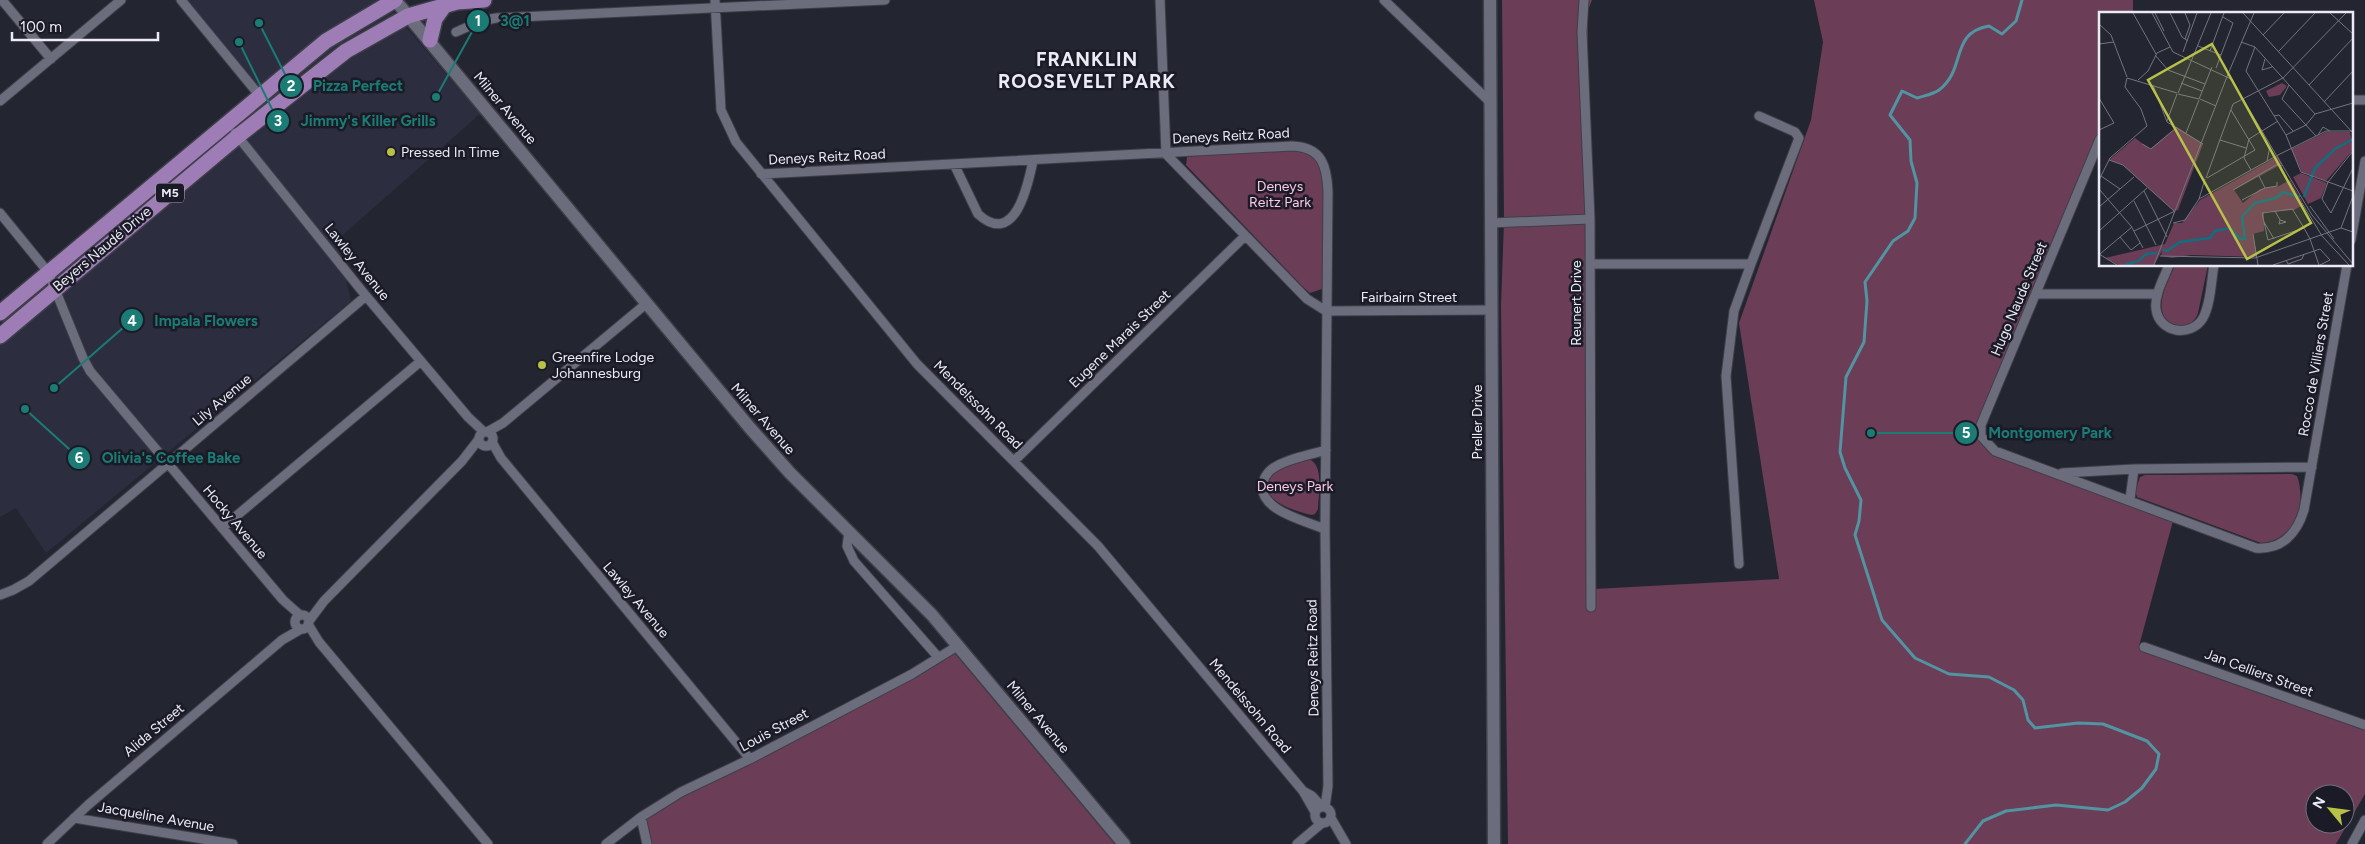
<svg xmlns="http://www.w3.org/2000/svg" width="2365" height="844" viewBox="0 0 2365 844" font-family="Figtree,sans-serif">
<rect width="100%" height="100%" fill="#232531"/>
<path fill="#2c2e3f" d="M183,0H383L480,114L337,240L351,301L46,553L16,508L0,517V344L272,110Z"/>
<path fill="#6b3d57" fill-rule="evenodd" d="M1502,0H1592L1588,10L1586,221L1594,589L1779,579L1739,323L1811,120L1823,42L1814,0H2133V14H2100V136L1981,418L1991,449L2046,475L2173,521L2139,646L2365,726V794L2336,844H1508L1501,306L1504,221ZM2315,794H2345V824H2315Z
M1292,146L1313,151L1327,180L1322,289L1310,293L1304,288L1186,165L1187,157Z
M2175,265H2208L2198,313C2192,332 2165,330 2162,310C2159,296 2170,278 2175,265Z
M1308,459C1325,463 1318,496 1318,509L1315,514L1312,515C1291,511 1244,494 1278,469C1286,464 1299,462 1308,459Z
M2292,474L2297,476C2307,504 2295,541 2261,543L2137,497L2135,491L2140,477L2145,475Z
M959,645L1125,844H647L641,817Z"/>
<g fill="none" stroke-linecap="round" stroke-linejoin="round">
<path stroke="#5294a1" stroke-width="3" d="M1965,844L1983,821L2006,811L2056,805L2108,810L2125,802L2142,788L2156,769L2159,754L2147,741L2103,724L2078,723L2035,728L2028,720L2023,700L2014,690L1989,677L1949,674L1915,658L1882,620L1855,535L1859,521L1861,500L1845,468L1840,452L1846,377L1864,342L1867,301L1865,282L1893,241L1908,231L1915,218L1917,183L1911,161L1910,140L1890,115L1902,91L1917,98C1923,96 1934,94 1939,90C1967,69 1949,33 1989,26L2002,34L2016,21L2022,0"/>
<g stroke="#3e3f49" stroke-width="11">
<path id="minor" d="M2,0L51,59
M181,0L259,95
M715,0L721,110L736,142L917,364L1098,546L1303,791L1315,812
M1160,0L1166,154L1307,299L1326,311L1492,310
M1384,0L1490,102
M1584,0L1582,32L1590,219L1591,607
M456,32L481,21L496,18L885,0
M2351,100H2365
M0,101L121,0
M235,133L366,296L468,417L484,432
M2100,139L1981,425V436L1995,451L2256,548C2282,550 2297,533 2304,510L2347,265
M954,164L978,214C1015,248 1028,185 1033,161
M761,174L1292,146C1322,147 1327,166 1328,192L1325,529L1328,786L1325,807
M0,213L48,272L83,358L90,371L283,600L300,615
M1491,223L1590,219
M2351,240L2365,161
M1590,264H1751L1799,138L1795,132L1759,116
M2169,265C2164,278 2154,295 2156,309C2159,333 2191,338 2203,318C2211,303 2211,282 2214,265
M2037,294H2157
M479 439a7 7 0 1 1 14 0a7 7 0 1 1-14 0Z
M487,432L503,423L647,303
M492,442L501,458L750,759
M1014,461L1245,236
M2062,473L2134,469L2312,467
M2130,499L2134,469
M222,528L421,361
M1325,529C1306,521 1256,510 1263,482C1265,476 1269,470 1275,467C1289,458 1310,455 1326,450
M849,531L847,546L854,561L938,657
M1739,564L1726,376L1734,311L1751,264
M0,595L13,590L29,581L366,296
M295 622a7 7 0 1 1 14 0a7 7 0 1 1-14 0Z
M309,621L324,601L462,461L479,439
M308,624L319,642L488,844
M2144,647L2365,725
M1303,791L1312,796L1322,807
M1315 815a8 8 0 1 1 16 0a8 8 0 1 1-16 0Z
M641,817L647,844
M74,818L233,844
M1331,818L1346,844
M47,844L88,805L282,640L301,629
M606,844L641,817L681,792L750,759L912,674L959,645
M1297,844L1322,823
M2352,844L2365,820"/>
</g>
<g stroke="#3e3f49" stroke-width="15">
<path id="secondary" d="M395,0L750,428L790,473L932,615L1124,844
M1490,0L1494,844"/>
</g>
<g stroke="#3e3f49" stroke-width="18">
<path id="primary" d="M430,40L435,19L445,5
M0,313L326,41L395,0
M0,336L238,136L346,51L408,16L457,2L484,0"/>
</g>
<use href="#minor" stroke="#6c6d7c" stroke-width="9"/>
<use href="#secondary" stroke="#6c6d7c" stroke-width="12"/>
<use href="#primary" stroke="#9e7db6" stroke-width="15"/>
</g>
<g fill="#b8c147" stroke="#1a1b27" stroke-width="2">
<circle cx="391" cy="152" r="5"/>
<circle cx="542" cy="365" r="5"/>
</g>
<g text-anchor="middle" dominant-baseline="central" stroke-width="5" stroke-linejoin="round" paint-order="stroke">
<rect fill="#1a1b27" stroke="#acadb6" stroke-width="1" x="156" y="183.5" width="28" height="19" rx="4"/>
<g font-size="12" font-weight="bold" fill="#eaebf4">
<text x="170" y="193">M5</text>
</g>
<g font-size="14" fill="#eaebf4" stroke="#1a1b27">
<text transform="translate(505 108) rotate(50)">Milner Avenue</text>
<text transform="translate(1231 136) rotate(-3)">Deneys Reitz Road</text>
<text transform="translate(827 157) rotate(-3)">Deneys Reitz Road</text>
<text transform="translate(102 249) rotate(-40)">Beyers Naudé Drive</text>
<text transform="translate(357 262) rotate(51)">Lawley Avenue</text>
<text x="1409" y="297">Fairbairn Street</text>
<text transform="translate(2019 299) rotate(-67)">Hugo Naude Street</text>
<text transform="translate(1576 303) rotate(-90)">Reunert Drive</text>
<text transform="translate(1120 339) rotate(-44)">Eugene Marais Street</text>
<text transform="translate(2316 364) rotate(-80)">Rocco de Villiers Street</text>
<text transform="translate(222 400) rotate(-40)">Lily Avenue</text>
<text transform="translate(978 405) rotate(45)">Mendelssohn Road</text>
<text transform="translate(763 419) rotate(49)">Milner Avenue</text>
<text transform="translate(1477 422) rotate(-90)">Preller Drive</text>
<text transform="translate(235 522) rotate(50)">Hocky Avenue</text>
<text transform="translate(636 600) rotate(50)">Lawley Avenue</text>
<text transform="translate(1313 658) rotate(-91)">Deneys Reitz Road</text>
<text transform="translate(2259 673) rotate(20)">Jan Celliers Street</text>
<text transform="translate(1250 706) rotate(50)">Mendelssohn Road</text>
<text transform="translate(1038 717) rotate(50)">Milner Avenue</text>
<text transform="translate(154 730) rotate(-40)">Alida Street</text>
<text transform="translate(774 730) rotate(-28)">Louis Street</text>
<text transform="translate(156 817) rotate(10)">Jacqueline Avenue</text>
</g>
<g font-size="14" fill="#eaebf4" stroke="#1a1b27" text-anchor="start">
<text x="401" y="152">Pressed In Time</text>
<text x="552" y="357">Greenfire Lodge<tspan x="552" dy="16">Johannesburg</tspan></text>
</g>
<g font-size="14" fill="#fdc9e4" stroke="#1a1b27">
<text x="1280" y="186">Deneys<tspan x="1280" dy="16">Reitz Park</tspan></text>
<text x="1295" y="486">Deneys Park</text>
</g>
<g font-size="19" font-weight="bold" letter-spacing="1" fill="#eaebf4" stroke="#1a1b27">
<text x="1087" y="59">FRANKLIN<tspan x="1087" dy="22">ROOSEVELT PARK</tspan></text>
</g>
</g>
<g transform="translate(2099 12)">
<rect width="254" height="254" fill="#232531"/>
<path d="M183,71L188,74L181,83L170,85L167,79ZM78,115L104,132L79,198L75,199L24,153L10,148L36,126L51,137ZM227,120H251L254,138L227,169L203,160L192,137ZM179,144L183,152L135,178L144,191L161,177L180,174L191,168L203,189L204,193L195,198L165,200V219L154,222L158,245L92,243L73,246L62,244L63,239L55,253H20L6,246L66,232L75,211H83L101,188ZM202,161L228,171L222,186L209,192L194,165Z" fill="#6b3d57"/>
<path fill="none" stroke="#116e7e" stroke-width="2.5" d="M205,185L216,156L236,137L254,127M64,238L68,239L81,230L111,226L116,219L131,216L141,227H146L143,205L156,191L177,186L184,180L201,185M26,253L40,249L47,242L58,241"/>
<path fill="none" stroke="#73747f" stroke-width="1" d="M34,1L57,42M53,1L74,40L132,67L213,203L254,252M56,1L65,19M71,1L83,25L89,29M86,1L91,13L86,27M144,1L254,121M231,1L254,22M0,12L12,23L28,65M164,23L185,1M142,30L156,35L216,102M0,32L15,30M99,34L122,43M156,35L147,59L187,123L202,160L254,179M111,39L125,1M84,40L98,1M179,40L216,1M56,43L69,58L106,72M166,47L163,58L173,55M117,56L134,11L124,5M129,62L155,1M28,66L78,81M39,68L49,59L58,41L71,35M82,71L103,79M54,73L68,110M190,73L183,87L217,124M210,73L254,26M79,81L112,1M79,82L100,87M0,86L15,111L0,118M100,87L113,55M101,87L117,94M225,90L254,59M175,104L180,103L194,119M68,109L78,82M68,110L104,132M87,121L100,88M187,123L207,113L216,102L254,91M219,123L224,115L231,119M121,128L147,136M43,132L52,137L78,115M254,139L229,170L223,187L232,201L254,156M10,148L24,153L75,199M168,149L171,134M152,158L145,146L150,127L179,109M2,164L21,177M160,164L166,176L178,174V170M107,166L134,92L184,66L247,1M108,166L156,138L132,98M0,168L11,146L48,114L42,97L26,75L28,66M0,177L32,214L44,236M134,178L177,153L183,154M45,179L68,225M100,187L106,167M143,188L166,176M35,189L57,233M203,191L223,224L250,253M211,194L235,227M0,195L35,165M176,199L181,208L180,212L187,210L181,208M165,210L175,227M74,211L86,208L100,187L179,143L227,119H254M205,216L169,228L163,201L194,197V198L205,216L211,227L220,253M242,216L254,184M0,219L48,176M35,219L76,199M154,222L159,253M21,225L32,238L41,231M0,242L18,253M1,242L33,215M61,244L156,246L242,216L254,220M187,248L189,252L203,247L205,242M55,253L129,62M174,253L221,237L231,248L221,253"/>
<path fill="#b8c147" fill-opacity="0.15" stroke="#b8c147" stroke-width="2.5" d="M113,32L212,211L148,247L49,68Z"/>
<rect width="254" height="254" fill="none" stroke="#eaebf4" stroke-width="2.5"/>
</g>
<path fill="none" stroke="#1a7c75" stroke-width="2" d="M436 97L478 21M259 23L291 86M239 42L278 121M54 388L132 320M1871 433L1966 433M25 409L79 458"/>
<g fill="#1a7c75" stroke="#1a1b27" stroke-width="2">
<circle cx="436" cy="97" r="5"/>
<circle cx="259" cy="23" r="5"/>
<circle cx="239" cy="42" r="5"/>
<circle cx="54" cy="388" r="5"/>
<circle cx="1871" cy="433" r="5"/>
<circle cx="25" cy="409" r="5"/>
<circle cx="478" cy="21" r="12"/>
<circle cx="291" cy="86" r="12"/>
<circle cx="278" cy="121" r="12"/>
<circle cx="132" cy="320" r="12"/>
<circle cx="1966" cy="433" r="12"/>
<circle cx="79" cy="458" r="12"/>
</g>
<g font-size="15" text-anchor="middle" font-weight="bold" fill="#fff">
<text x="478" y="26">1</text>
<text x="291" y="91">2</text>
<text x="278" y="126">3</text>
<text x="132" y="326">4</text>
<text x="1966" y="438">5</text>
<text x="79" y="463">6</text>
</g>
<g font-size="15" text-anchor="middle" font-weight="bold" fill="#1a7c75" stroke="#1a1b27" stroke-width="5" stroke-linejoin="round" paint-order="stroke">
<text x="515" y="26">3@1</text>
<text x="358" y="91">Pizza Perfect</text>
<text x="368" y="126">Jimmy's Killer Grills</text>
<text x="206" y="326">Impala Flowers</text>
<text x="2050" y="438">Montgomery Park</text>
<text x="171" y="463">Olivia's Coffee Bake</text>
</g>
<g transform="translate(2330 809) rotate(299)"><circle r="24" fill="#1a1b27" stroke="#6d6e79"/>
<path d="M0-4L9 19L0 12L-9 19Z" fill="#b8c147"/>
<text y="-8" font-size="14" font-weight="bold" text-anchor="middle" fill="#eaebf4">N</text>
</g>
<path d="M12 32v8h146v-8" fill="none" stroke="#eaebf4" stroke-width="2.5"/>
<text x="20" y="32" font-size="15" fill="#eaebf4" stroke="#1a1b27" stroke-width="4" paint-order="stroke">100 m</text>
</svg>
